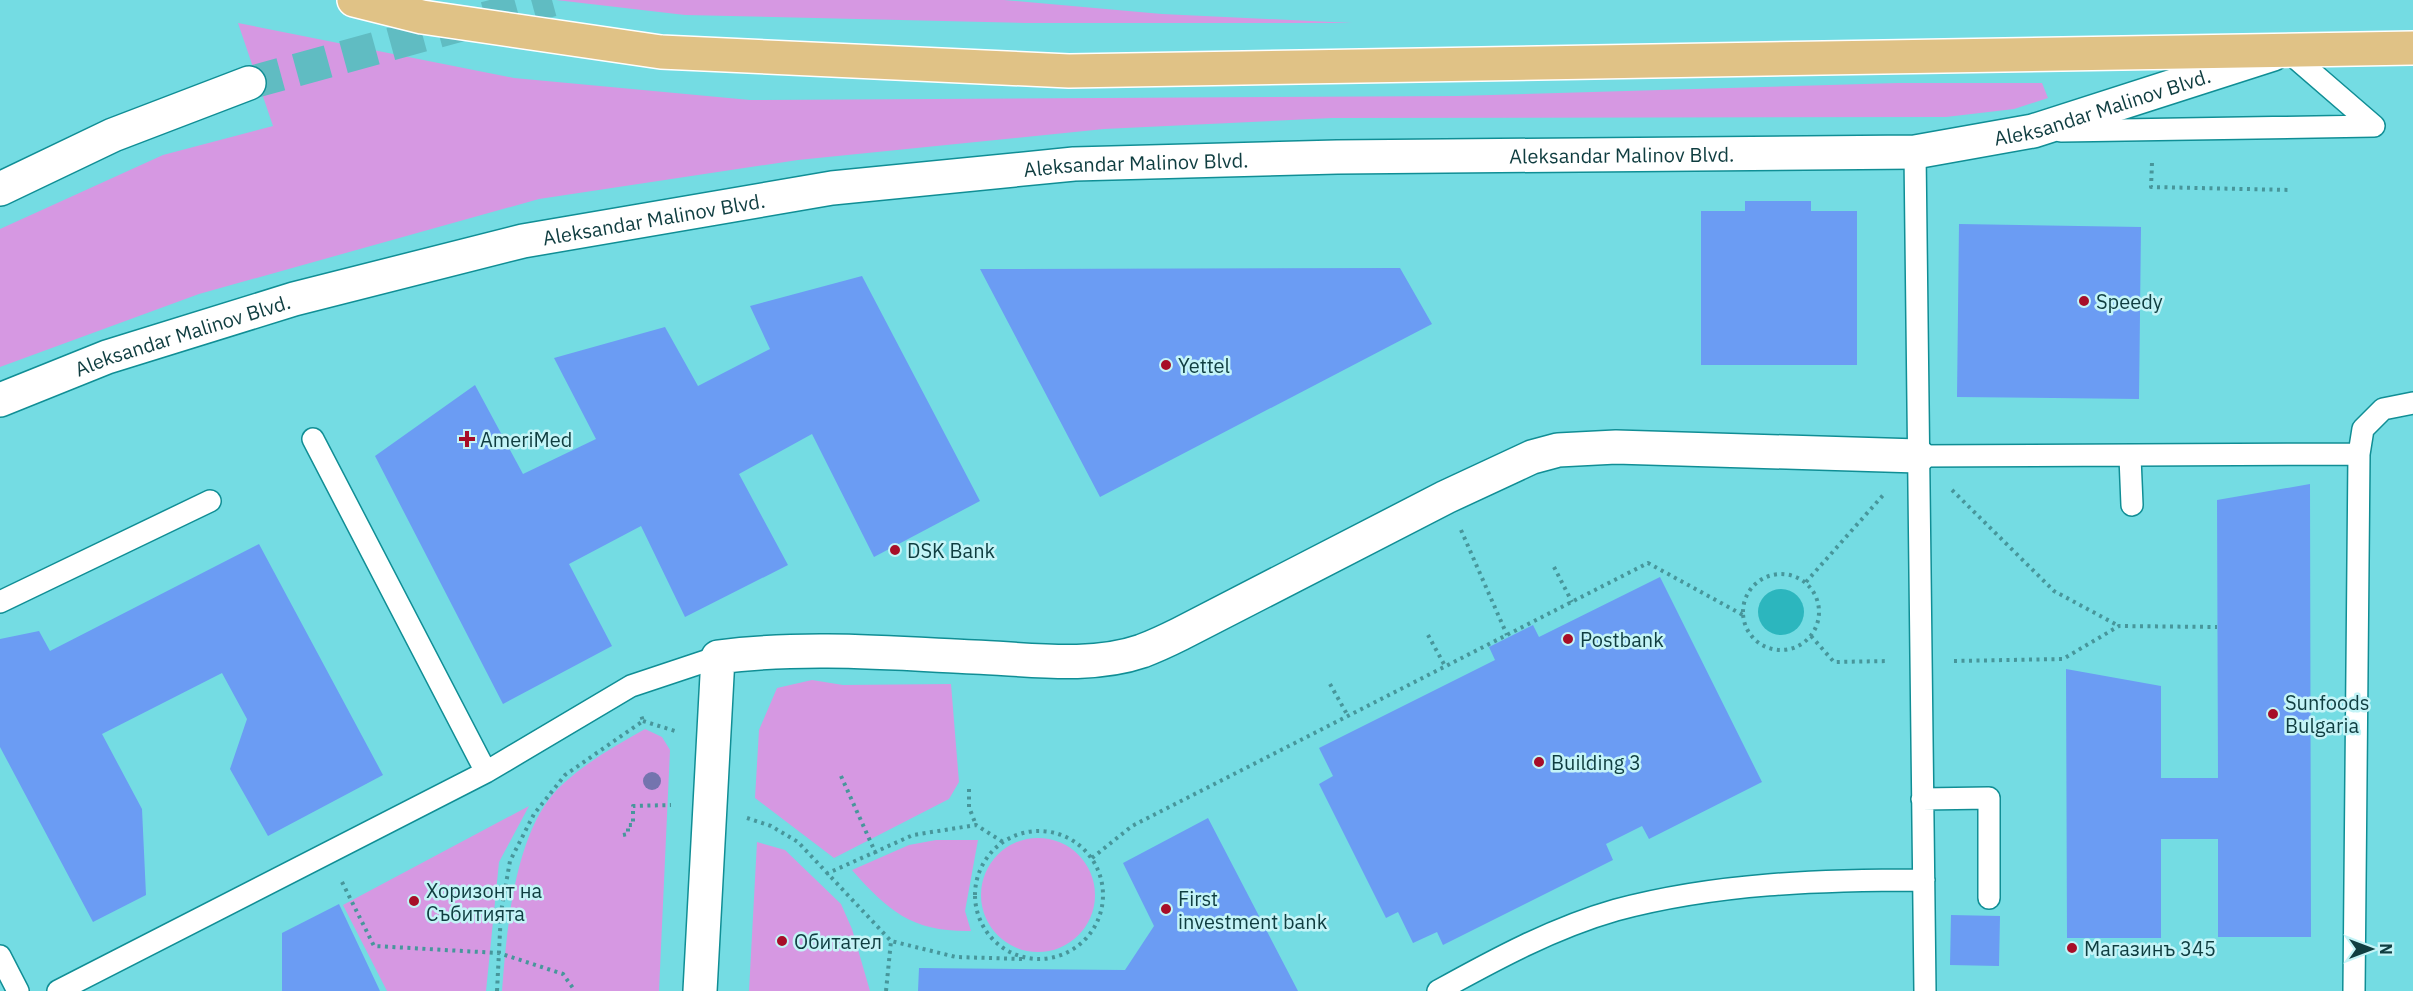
<svg xmlns="http://www.w3.org/2000/svg" width="2413" height="991" viewBox="0 0 2413 991" font-family="'IBM Plex Sans',sans-serif">
<rect width="100%" height="100%" fill="#74dce3"/>
<path fill="#d698e2" d="M556,0H1004L1162,14L1352,23H1025L685,15Z
M238,23L514,78L750,100L1457,96L1898,83H2042L2048,98L2014,109L1946,117L1332,118L1104,129L798,160L539,199L199,294L0,367V229L163,155L273,126Z
M812,680L843,685L951,684L959,782L949,799L834,858L755,798L759,730L777,688Z
M645,729L662,737L670,750L659,991H502C507,929 514,826 564,783C588,761 617,745 645,729Z
M529,806L499,862L486,991H387L343,905Z
M981 895a57 57 0 1 1 114 0a57 57 0 1 1-114 0Z
M936,840H978L965,911L971,931C913,932 889,912 852,870L909,845Z
M757,842L785,850L841,904L852,929L870,991H749Z"/>
<path fill="#2cb6be" d="M1758 612a23 23 0 1 1 46 0a23 23 0 1 1-46 0Z"/>
<path fill="#6b9cf3" d="M1745,201H1811V211H1857V365H1701V211H1745Z
M1959,224L2141,227L2139,399L1957,397Z
M1400,268L1432,324L1100,497L980,269Z
M862,276L980,501L874,557L812,434L739,474L788,565L685,617L641,526L569,564L612,646L503,704L375,456L475,385L523,474L596,439L554,358L665,327L698,386L770,349L750,306Z
M2310,484L2311,937H2218V839H2161V938H2067L2066,669L2161,686V778H2218L2217,500Z
M259,544L383,775L268,836L230,769L247,719L222,673L102,734L142,809L146,895L93,922L0,747V639L39,631L50,651Z
M1660,577L1762,782L1649,839L1642,826L1606,844L1613,860L1443,945L1437,932L1413,943L1398,912L1386,918L1319,784L1333,776L1319,748L1495,660L1489,647L1533,625L1539,637Z
M1208,818L1298,991H918L919,968L1125,970L1154,926L1123,863Z
M339,904L380,991H282V933Z
M1951,915L2000,916L1999,966L1950,965Z"/>
<g fill="none" stroke-linecap="round" stroke-linejoin="round">
<path stroke="#60bcc2" stroke-width="33" stroke-dasharray="33 16" stroke-linecap="butt" d="M249,83L552,0"/>
<g stroke="#108e95" stroke-width="24">
<path id="lane" d="M2286,50L2374,126
M2061,131L2374,126
M1915,152L1925,991
M313,439L486,772
M1918,456L2359,454
M2130,457L2132,505
M0,602L210,501
M1922,799L1989,798V898
M0,956L18,991
M58,991L486,772L631,686L718,657
M1438,991C1494,960 1553,928 1616,910C1717,883 1820,880 1924,880
M2354,991L2359,454L2363,429L2383,409L2413,403"/>
</g>
<g stroke="#108e95" stroke-width="36">
<g id="street">
<path d="M0,189L113,135L249,83"/>
<path id="s1" d="M0,400L107,357L294,299L523,241L832,188L1074,164L1337,157L1915,152L2033,131L2273,54"/>
<path d="M700,991L718,657C803,646 889,653 974,657C1028,659 1090,669 1142,651C1155,646 1168,640 1180,634L1446,497L1532,457L1558,450L1616,447L1918,456"/>
</g>
</g>
<g stroke="#fff" stroke-width="36">
<path id="primary" d="M354,0L422,17L661,52L1069,71L2413,48"/>
</g>
<path stroke="#47969b" stroke-width="4" stroke-dasharray="3 4.5" stroke-linecap="butt" d="M2152,163L2151,187L2291,190
M1952,490L2054,591L2119,626
M1461,530L1507,635
M1554,567L1572,602
M1743 612a38 38 0 1 1 76 0a38 38 0 1 1-76 0Z
M1806,582L1885,493
M1428,635L1445,666
M1811,636L1834,662L1889,661
M1954,661L2063,659L2119,626L2217,627
M1330,684L1348,716
M643,721L675,731
M841,776L876,854
M969,789V807L976,825
M747,818L771,826L798,842L891,941L956,957L1022,959
M975 895a64 64 0 1 1 128 0a64 64 0 1 1-128 0Z
M623,835L628,834V825H633V806L671,805
M1092,858L1132,826L1648,563L1743,615
M826,874L913,835L976,825L1003,842
M342,882L374,946L499,953L563,974L575,991
M497,991L501,912L510,861L534,814L565,775L643,721L641,715
M886,991L891,941"/>
<use href="#lane" stroke="#fff" stroke-width="21"/>
<use href="#street" stroke="#fff" stroke-width="33"/>
<use href="#primary" stroke="#e0c286" stroke-width="33"/>
</g>
<circle fill="#7474ae" cx="652" cy="781" r="9"/>
<g fill="#a70e28" stroke="#c4f4f7" stroke-width="2">
<circle cx="2084" cy="301" r="6"/>
<circle cx="1166" cy="365" r="6"/>
<path d="M464 430h6v6h6v6h-6v6h-6v-6h-6v-6h6z"/>
<circle cx="895" cy="550" r="6"/>
<circle cx="1568" cy="639" r="6"/>
<circle cx="2273" cy="714" r="6"/>
<circle cx="1539" cy="762" r="6"/>
<circle cx="414" cy="901" r="6"/>
<circle cx="1166" cy="909" r="6"/>
<circle cx="782" cy="941" r="6"/>
<circle cx="2072" cy="948" r="6"/>
</g>
<g text-anchor="middle" dominant-baseline="central" stroke-width="5" stroke-linejoin="round" paint-order="stroke">
<g font-size="20" fill="#0f3d40" stroke="#c4f4f7">
<text stroke="none"><textPath href="#s1" startOffset="2138">Aleksandar Malinov Blvd.</textPath></text>
<text stroke="none"><textPath href="#s1" startOffset="1652">Aleksandar Malinov Blvd.</textPath></text>
<text stroke="none"><textPath href="#s1" startOffset="1166">Aleksandar Malinov Blvd.</textPath></text>
<text stroke="none"><textPath href="#s1" startOffset="680">Aleksandar Malinov Blvd.</textPath></text>
<text stroke="none"><textPath href="#s1" startOffset="194">Aleksandar Malinov Blvd.</textPath></text>
</g>
<g font-size="20" fill="#0f3d40" stroke="#c4f4f7" text-anchor="start">
<text x="2096" y="301">Speedy</text>
<text x="1178" y="365">Yettel</text>
<text x="480" y="439">AmeriMed</text>
<text x="907" y="550">DSK Bank</text>
<text x="1580" y="639">Postbank</text>
<text x="2285" y="702">Sunfoods<tspan x="2285" dy="23">Bulgaria</tspan></text>
<text x="1551" y="762">Building 3</text>
<text x="426" y="890">Хоризонт на<tspan x="426" dy="23">Събитията</tspan></text>
<text x="1178" y="898">First<tspan x="1178" dy="23">investment bank</tspan></text>
<text x="794" y="941">Обитател</text>
<text x="2084" y="948">Магазинъ 345</text>
</g>
</g>
<g transform="translate(2371 949) rotate(90)" stroke="#c4f4f7" stroke-width="4.5" paint-order="stroke">
<path d="M0-4.5L10 22L0 15L-10 22Z" fill="#0f3d40"/>
<text y="-9" font-size="16" font-weight="bold" text-anchor="middle" fill="#0f3d40">N</text>
</g>
</svg>
